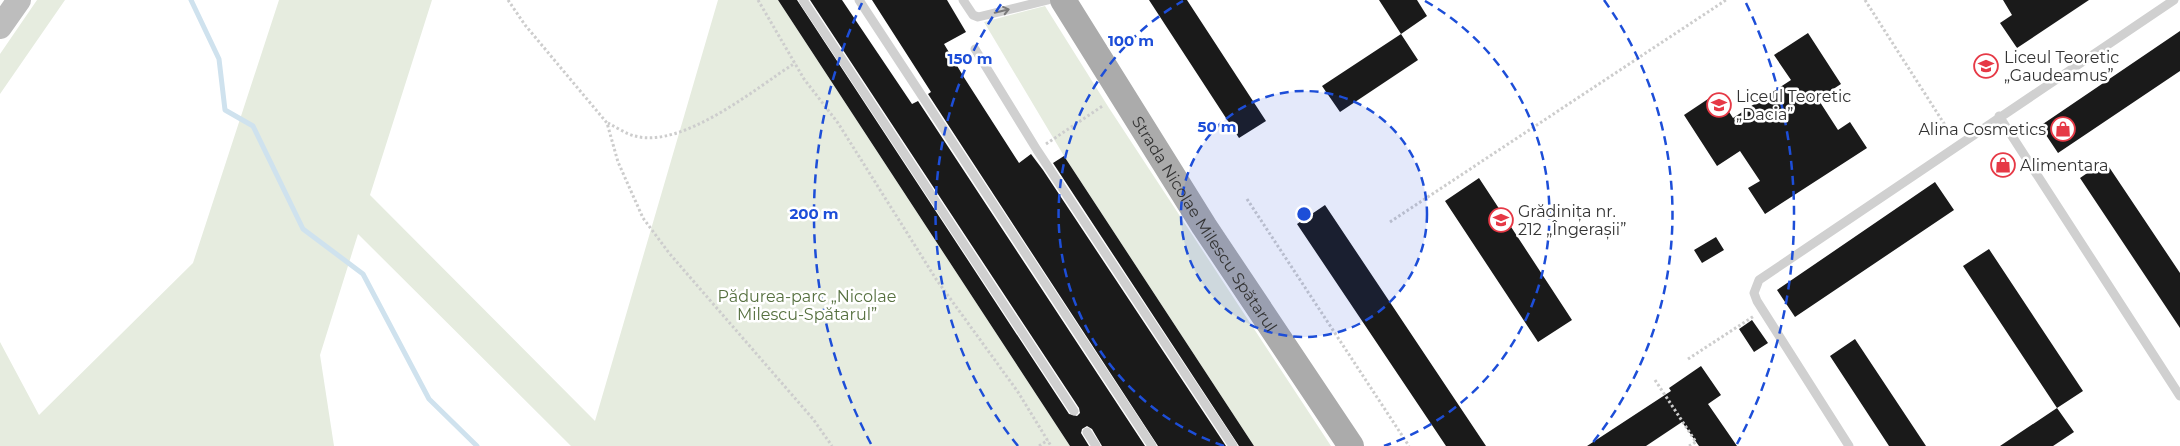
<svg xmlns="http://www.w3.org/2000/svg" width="2180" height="446" viewBox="0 0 2180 446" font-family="Montserrat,sans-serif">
<rect width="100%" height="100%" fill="#fff"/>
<path fill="#e6ecdf" d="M37,0H65L0,94V54Z
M279,0H432L370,195L595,421L718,0H778L1070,446H571L358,234L320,355L334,446H0V342L39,415L193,263Z
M1045,6L1109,108L1331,446H1254L1064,156L984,22Z"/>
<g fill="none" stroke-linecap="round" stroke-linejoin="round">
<path stroke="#cfe2ee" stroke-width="5" d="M191,0L219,59L225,110L253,126L303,229L363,274L429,399L477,446"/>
</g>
<path fill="#1a1a1a" d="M778,0H797L1069,414L1077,416L1080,413L1079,408L810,0H842L912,104L918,101L1145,446H1102L1092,429L1087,426L1082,429L1081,433L1089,446H1070Z
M872,0H947L966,32L944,44L965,79L1019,163L1031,154L1043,170L1226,446H1158L928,94L931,92Z
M1149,0H1187L1266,121L1239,138Z
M1379,0H1417L1427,16L1401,34Z
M2003,0H2089L2017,48L2000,23L2012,15Z
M2180,31V71L2058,153L2040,126Z
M1808,33L1841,84L1818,99L1838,130L1850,122L1867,148L1765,214L1748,188L1760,181L1740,151L1717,166L1684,115L1717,93L1733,118L1791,80L1774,55Z
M1401,34L1418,60L1340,112L1322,86Z
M1064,156L1254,446H1239L1053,163Z
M2105,161L2180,273V328L2080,178Z
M1479,178L1572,320L1538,342L1445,201Z
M1935,182L1954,210L1795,317L1777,290Z
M1325,205L1486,446H1446L1297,224Z
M1716,237L1724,250L1702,263L1694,250Z
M1989,249L2083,391L2057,408L1963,266Z
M1752,320L1768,343L1754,352L1739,329Z
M1855,339L1926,446H1889L1830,356Z
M1701,366L1721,395L1708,404L1737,446H1699L1682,422L1646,446H1587L1671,391L1669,388Z
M2057,408L2074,432L2053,446H2000Z"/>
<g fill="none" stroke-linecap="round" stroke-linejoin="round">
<path stroke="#cdcdcd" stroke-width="3" stroke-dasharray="2.5 2.5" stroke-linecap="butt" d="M508,0L525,25L607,123L618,162L643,218L669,253L813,419L832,446
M758,0L804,79L838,123L936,279L1018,392L1051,446
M1865,0L1952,136
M608,123C616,127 626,134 635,136C683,149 756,88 795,63
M1046,144L1104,105
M1247,199L1409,446
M1390,222L1726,0
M1688,359L1754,316
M1655,380L1696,442L1689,446
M1039,446L1048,440"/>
<path stroke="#d0d0d0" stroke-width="9" d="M803,0L1074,411
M859,0L1152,446
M963,0L973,15L978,17L1048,0
M975,49L1037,150L1233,446
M1999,116L2180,396
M1087,432L1096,446
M1849,446L1757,301L1754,293L1759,280L2174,0"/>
<path stroke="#bdbdbd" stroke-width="24" d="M0,27L19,0"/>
<path stroke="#ababab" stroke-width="26" id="s1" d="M1063,0L1204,226L1351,446"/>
</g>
<defs><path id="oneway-shaft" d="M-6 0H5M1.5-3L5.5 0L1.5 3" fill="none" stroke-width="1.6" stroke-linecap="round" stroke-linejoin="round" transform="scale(1.25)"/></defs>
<use stroke="#7a7a7a" href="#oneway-shaft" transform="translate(1002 11) rotate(-13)"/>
<circle cx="1304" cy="214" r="123" fill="#1d4ed8" fill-opacity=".12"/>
<g fill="none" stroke="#1d4ed8" stroke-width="2.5" stroke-dasharray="9 6">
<circle cx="1304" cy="214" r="123"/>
<path d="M1224 446A245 245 0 0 1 1183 1M1425 1A245 245 0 0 1 1384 446"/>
<path d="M1018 446A368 368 0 0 1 1004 0M1604 0A368 368 0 0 1 1590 446"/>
<path d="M871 444A490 490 0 0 1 862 3M1746 3A490 490 0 0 1 1737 444"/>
</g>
<defs>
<g id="school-ring" transform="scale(1.25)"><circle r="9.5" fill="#fff" stroke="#e63946" stroke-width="1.5"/><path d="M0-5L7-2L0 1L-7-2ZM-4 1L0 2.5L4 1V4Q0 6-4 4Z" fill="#e63946"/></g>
<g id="shop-ring" transform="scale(1.25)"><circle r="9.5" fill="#fff" stroke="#e63946" stroke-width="1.5"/><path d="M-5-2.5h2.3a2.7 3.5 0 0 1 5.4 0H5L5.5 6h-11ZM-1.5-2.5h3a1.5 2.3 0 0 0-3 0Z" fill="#e63946"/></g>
</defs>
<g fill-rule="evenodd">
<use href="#school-ring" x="1986" y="66"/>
<use href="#school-ring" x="1719" y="105"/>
<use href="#shop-ring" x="2063" y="129"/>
<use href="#shop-ring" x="2003" y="165"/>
<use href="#school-ring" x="1501" y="220"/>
</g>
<g text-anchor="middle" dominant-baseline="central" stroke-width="5" stroke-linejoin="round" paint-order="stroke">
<g font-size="16" fill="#333" stroke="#fff" text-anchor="start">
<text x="2004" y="57">Liceul Teoretic<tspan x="2004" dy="18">„Gaudeamus”</tspan></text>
<text x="1736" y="96">Liceul Teoretic<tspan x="1736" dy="18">„Dacia”</tspan></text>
<text x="2046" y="129" text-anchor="end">Alina Cosmetics</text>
<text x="2020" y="165">Alimentara</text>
<text x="1518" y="211">Grădinița nr.<tspan x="1518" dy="18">212 „Îngerașii”</tspan></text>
</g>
<g font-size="16" fill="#333" stroke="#fff">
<text stroke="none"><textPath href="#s1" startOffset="265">Strada Nicolae Milescu Spătarul</textPath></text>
</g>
<g font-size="16" fill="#56703f" stroke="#fff">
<text x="807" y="296">Pădurea-parc „Nicolae<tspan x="807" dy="18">Milescu-Spătarul”</tspan></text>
</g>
</g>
<circle cx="1304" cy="214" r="8" fill="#1d4ed8" stroke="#fff" stroke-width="2.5"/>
<g font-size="15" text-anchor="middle" font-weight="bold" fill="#1d4ed8" stroke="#fff" stroke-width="5" stroke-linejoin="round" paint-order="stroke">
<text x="1131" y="46">100 m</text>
<text x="970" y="64">150 m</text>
<text x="1217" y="132">50 m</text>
<text x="814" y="219">200 m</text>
</g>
</svg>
